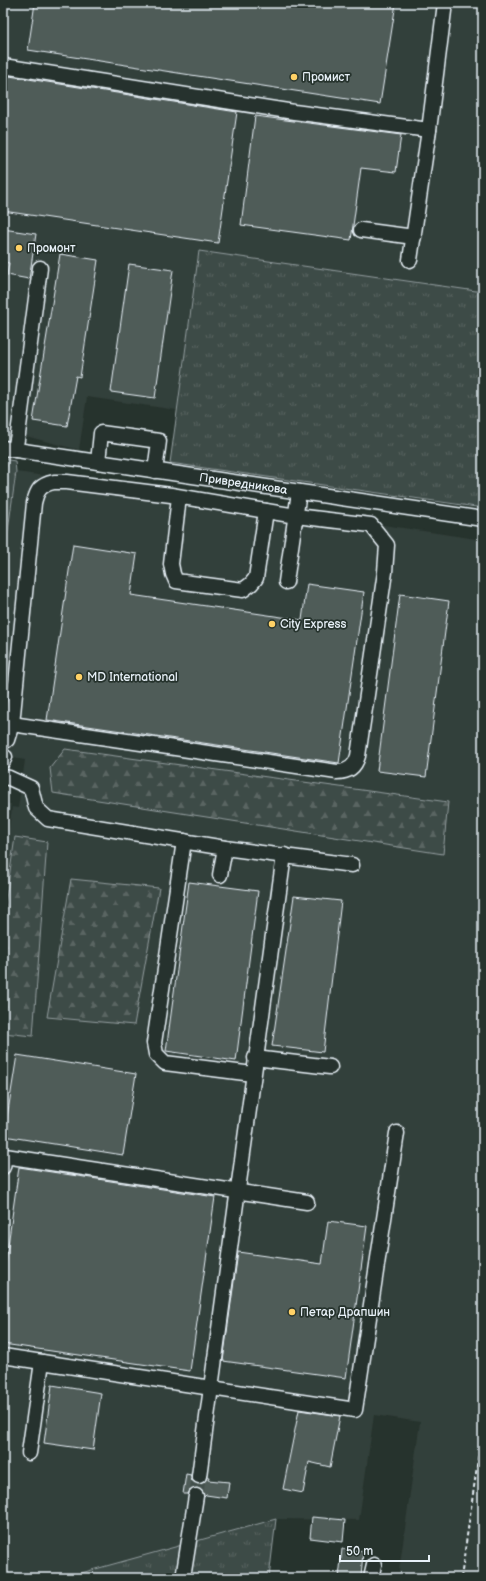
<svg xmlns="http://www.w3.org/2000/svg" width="486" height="1581" viewBox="0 0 486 1581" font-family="'Balsamiq Sans',sans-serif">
<defs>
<pattern id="grass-tufts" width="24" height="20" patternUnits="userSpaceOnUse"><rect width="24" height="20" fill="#3e4b47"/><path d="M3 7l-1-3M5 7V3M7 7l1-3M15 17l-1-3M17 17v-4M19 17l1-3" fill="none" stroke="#5a6562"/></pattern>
<pattern id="forest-firs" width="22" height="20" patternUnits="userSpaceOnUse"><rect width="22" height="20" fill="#3e4b47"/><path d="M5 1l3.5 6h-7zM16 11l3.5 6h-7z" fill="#5a6562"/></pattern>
</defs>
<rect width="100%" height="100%" fill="#26332d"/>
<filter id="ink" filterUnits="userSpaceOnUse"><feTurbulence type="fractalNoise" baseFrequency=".025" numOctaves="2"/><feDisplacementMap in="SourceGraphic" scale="8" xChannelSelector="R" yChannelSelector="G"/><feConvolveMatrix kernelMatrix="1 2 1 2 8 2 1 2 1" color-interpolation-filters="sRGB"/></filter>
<g filter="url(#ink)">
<path fill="#333f3a" d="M3,3H483V292L199,251L177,410L87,397L79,450L18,434L3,432Z
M16,472L170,493L483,540V1578H398L420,1422L374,1415L359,1520L276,1519L63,1578H3V871L12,807L18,808L25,760L3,756V567Z
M3,803L11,804L3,857Z"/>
<path fill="url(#grass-tufts)" stroke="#939ea0" d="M199,251L483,292V508L170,463Z
M3,459L15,461L16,472L3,567Z
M276,1519L269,1578H63Z"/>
<path fill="url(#forest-firs)" stroke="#939ea0" d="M65,749L448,802L443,854L53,793L50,768Z
M15,837L47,842L33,1036L3,1033V919Z
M71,879L159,888L134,1025L47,1017Z"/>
<path fill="#505c59" stroke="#e8f1f8" d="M35,3H396L380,104L28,50Z
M3,75L237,112L218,243L3,211Z
M255,116L401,135L396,172L361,168L351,240L241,225Z
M3,229L36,234L29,279L7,275L9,263L3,262Z
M60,254L98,260L80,377L76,376L67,426L33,421Z
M129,264L173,270L155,398L111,392Z
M73,544L137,554L131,595L302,620L307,584L364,592L339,763L47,720Z
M400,594L449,601L426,777L377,771Z
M189,882L258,891L236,1061L166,1051Z
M294,896L341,901L323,1052L272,1046Z
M17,1055L136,1074L123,1155L4,1136Z
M19,1167L215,1197L190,1371L3,1344V1281Z
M328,1221L367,1226L346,1378L223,1361L238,1252L322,1264Z
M52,1385L101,1393L93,1450L44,1443Z
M299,1410L340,1416L330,1467L309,1462L303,1493L283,1489Z
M186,1474L191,1475V1480L197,1484H202L205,1481L207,1477H209L208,1480L229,1482L227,1498L206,1495L204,1497L202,1490L197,1488L190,1490L188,1494H183Z
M312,1517L345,1520L343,1542L310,1538Z
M342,1549L363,1551L361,1578H339Z"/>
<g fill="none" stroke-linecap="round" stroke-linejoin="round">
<path stroke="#43504b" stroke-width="14" stroke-dasharray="14 7" stroke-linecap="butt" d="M196,1496L199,1476"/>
<g stroke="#e8f1f8" stroke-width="17">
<g id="minor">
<path d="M3,66L294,112L429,130L445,3"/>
<path d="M361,230L414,237"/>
<path d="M410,260L429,130"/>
<path id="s1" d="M3,448L483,519"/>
<path d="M15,450L18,434L40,268"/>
<path d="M98,462L101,433L159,441L155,471"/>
<path d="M54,482H67L171,495L296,516L371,525L387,545L385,572L358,756C355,767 348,772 337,772L12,724L34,503C37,490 40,485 54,482Z"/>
<path d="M179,497L171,564L173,574L176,581L243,590L251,584L256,578L266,511"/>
<path d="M286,582L299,492"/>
<path d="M7,740L12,724"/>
<path d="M3,761L5,757"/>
<path d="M3,777L9,778L31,788L36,808L48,819L225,848L352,865"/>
<path d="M184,841L154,1043L156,1054L165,1063L253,1074"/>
<path d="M220,875L225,848"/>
<path d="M255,1058L330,1067"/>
<path d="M3,1167L5,1156L307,1202"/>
<path d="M3,1356L355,1410L397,1133"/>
<path d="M29,1453L42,1362"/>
<path d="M199,1476C228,1269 254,1062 284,855"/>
<path d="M183,1578L196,1496"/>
<path d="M371,1578L374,1565"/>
</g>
</g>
<path stroke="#e8f1f8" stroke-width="2" stroke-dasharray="4 3" stroke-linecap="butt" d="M461,1578L483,1424"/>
<use href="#minor" stroke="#26332d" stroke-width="14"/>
</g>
</g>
<g fill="#ffd166" stroke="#26332d" stroke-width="1.5">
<circle cx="294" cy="77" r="4"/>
<circle cx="19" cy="248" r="4"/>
<circle cx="272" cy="624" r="4"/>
<circle cx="79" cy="677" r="4"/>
<circle cx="292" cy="1312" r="4"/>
</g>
<g text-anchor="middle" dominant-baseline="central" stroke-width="3.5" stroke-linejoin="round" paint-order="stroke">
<g font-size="12" fill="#e8f1f8" stroke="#26332d" text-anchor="start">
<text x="302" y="77">Промист</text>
<text x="27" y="248">Промонт</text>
<text x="280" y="624">City Express</text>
<text x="87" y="677">MD International</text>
<text x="300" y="1312">Петар Драпшин</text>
</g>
<g font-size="12" fill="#e8f1f8" stroke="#26332d">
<text stroke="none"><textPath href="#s1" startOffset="243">Привредникова</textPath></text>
</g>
</g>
<rect width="486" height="1581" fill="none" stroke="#26332d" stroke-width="16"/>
<rect x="8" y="8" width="470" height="1565" fill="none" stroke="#e8f1f8" stroke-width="1.5" filter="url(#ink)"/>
<path d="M340 1555v6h89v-6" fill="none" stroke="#e8f1f8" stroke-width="2"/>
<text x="346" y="1555" font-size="12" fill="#e8f1f8" stroke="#26332d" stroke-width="3" paint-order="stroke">50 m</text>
</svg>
